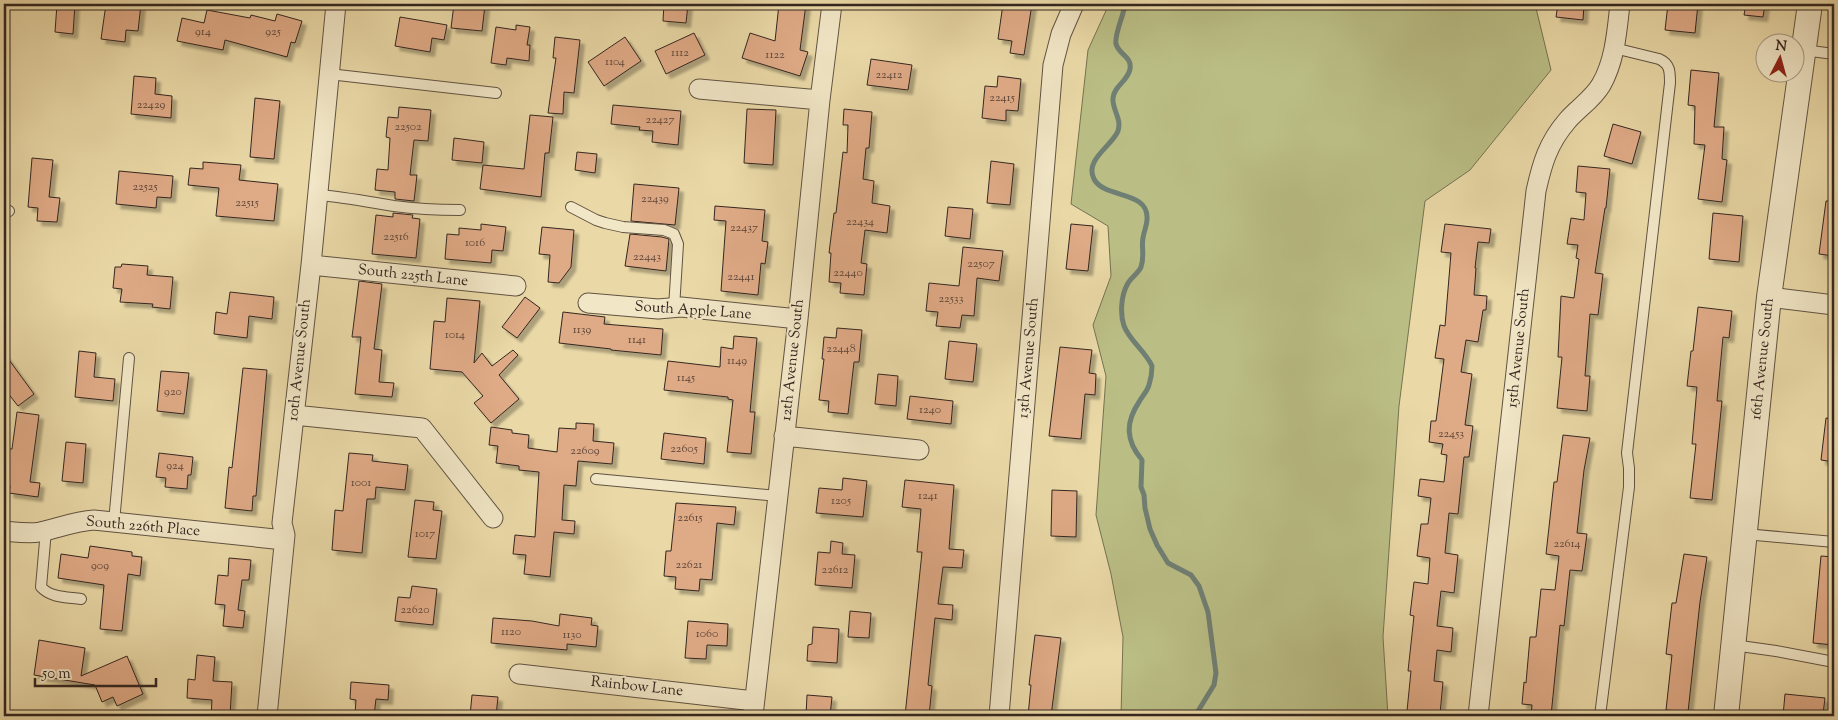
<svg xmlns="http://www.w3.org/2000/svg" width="1838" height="720" viewBox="0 0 1838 720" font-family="'Sorts Mill Goudy',serif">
<defs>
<filter id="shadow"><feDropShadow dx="4.5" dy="4.5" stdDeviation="1" flood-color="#0004"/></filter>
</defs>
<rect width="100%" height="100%" fill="#ead9a7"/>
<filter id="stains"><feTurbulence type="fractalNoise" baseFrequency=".004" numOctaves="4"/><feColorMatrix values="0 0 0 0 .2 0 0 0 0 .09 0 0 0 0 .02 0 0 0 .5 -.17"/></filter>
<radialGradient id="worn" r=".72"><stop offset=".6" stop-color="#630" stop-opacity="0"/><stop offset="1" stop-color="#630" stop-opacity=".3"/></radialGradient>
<path fill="#babe85" stroke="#767252" d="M1109,4H1535L1551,70L1470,170L1425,201L1399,406L1383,637L1388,716H1121L1123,637L1111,574L1096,515L1106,376L1093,325L1111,276L1108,226L1071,204L1088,50Z"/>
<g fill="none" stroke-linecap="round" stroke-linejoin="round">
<path stroke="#707f73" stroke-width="5" d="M1125,4C1124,15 1114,35 1116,44C1119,55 1132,56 1130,69C1128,81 1114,86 1113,98C1112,110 1122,118 1118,131C1112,146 1084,160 1094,179C1104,199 1149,190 1147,219C1147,225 1144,231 1143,238C1141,248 1145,255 1141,267C1138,274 1130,278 1127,285C1121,296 1120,314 1124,326C1130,341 1145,351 1152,366C1152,372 1151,379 1149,385C1147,392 1142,396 1139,402C1125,423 1126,441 1142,460L1141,487L1144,495L1145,508L1150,529L1157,545L1168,563L1191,575L1199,586L1208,612L1216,673L1214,685L1195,716"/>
</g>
<path fill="#dfaa86" stroke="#332620" filter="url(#shadow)" d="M57,4H75L73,34L55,32Z
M106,4H141L138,31L126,30L125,42L101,39Z
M454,4L485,5L482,31L451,28Z
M664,4H688L686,23L663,21Z
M779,4H806L800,50L808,52L800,76L742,58L750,33L775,41Z
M1003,4H1032L1024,55L1010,53L1012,41L998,39Z
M1558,4H1584L1583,20L1556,17Z
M1668,4H1698L1695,33L1665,30Z
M1746,4H1765L1763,17L1744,15Z
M207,10L250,18L251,15L275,21L277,14L302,21L295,43L291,42L287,57L225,40L223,50L177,41L182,18L204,23Z
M400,17L447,25L444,40L432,38L430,52L395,46Z
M516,25L530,27L527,45H530L529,61L507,58L506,65L491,63L496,27L516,30Z
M694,33L705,55L666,74L655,51Z
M555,37L580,40L574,93L564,92L563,114L548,113L556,58H553Z
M625,37L641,61L604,86L588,62Z
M871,59L912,65L908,90L867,85Z
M1691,70L1719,73L1714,127H1724L1722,159L1727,160L1722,202L1698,199L1705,145L1694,144L1695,106L1688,105Z
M134,76L156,78L155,94L172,96L171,118L131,114Z
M998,76L1021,79L1018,111L1006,110V121L982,118L985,86L997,87Z
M255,98L280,101L274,159L250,157Z
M613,105L681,111L678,145L652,142L653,131L639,130L640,127L611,124Z
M399,107L431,110L428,141L414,140L410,175H417L414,201L395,199V192L375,190L377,169L388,170L390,138L386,137L388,117L398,118Z
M747,109L776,110L773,165L744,163Z
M844,109L872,112L869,148H866L863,179L874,181L872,203L890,206L887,233L865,230L861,263L867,264L864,295L840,293L841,283L829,282L831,253H829L834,213H836L843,152L847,153L848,125H843Z
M530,115L553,117L549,153H545L541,197L480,189L483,165L524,169Z
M1613,124L1641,132L1632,164L1604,156Z
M454,138L484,142L482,163L452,160Z
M577,152L597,154L595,173L575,170Z
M32,158L53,160L49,197L60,198L57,222L37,221L38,208L28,207Z
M991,161L1014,164L1010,205L987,203Z
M203,162L241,165L239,180L278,184L274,221L216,216L219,188L188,185L190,168L203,169Z
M1578,166L1610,169L1606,208H1605L1595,273L1603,274L1598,315L1590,314L1585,376H1590L1587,411L1557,408L1562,357H1558L1561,296L1574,298L1579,259L1576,258L1578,245L1567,244L1571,218L1584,220L1586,193L1576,192Z
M119,171L173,176L171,198L157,197L156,208L116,204Z
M634,184L679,188L675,225L631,221Z
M1826,201H1834V256L1819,254Z
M715,206L765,210L762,241L768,242L765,264L761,263L758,295L721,291L726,221L714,220Z
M948,207L973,209L970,239L945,236Z
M393,213L413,215L412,218L420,219L416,258L372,254L376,215L393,217Z
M1713,213L1743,216L1739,262L1709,259Z
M481,224L506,227L503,251L492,250L491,263L445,259L447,234L459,235V228L481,230Z
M1071,224L1093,226L1088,271L1066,269Z
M1445,224L1491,229L1489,243L1478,242L1475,268H1476L1474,295L1487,296L1486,310H1483L1478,342L1466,340L1461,372L1472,374L1465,425L1473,426L1469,457H1464L1458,514L1449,513L1445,553L1458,555L1454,593L1441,591L1437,626L1453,628L1451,652L1437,650L1434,681L1443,682L1440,714L1407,711L1411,671H1408L1414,616L1410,615L1414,582L1428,584L1430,558L1417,556L1421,524H1428L1431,498L1418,496L1420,479L1444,482L1447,455L1441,454L1443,444L1429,442L1431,421H1436L1444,359L1435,358L1440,325L1445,326L1451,253L1441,252Z
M542,227L574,230L571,267L559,283L548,282L550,255L539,254Z
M630,234L662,237L669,239L666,271L625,266Z
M963,247L1003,251L999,281L977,278L974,316L962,315L960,328L936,326L938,312L926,311L929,283L959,286Z
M122,264L148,266L147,275L173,277L170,309L152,307L153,304L120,302L122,289L113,288L115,267H121Z
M359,281L382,284L374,349L382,350L379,382L394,383L392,397L355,394L361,337H352Z
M230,292L274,297L272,319L249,316L247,338L214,334L216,312L227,314Z
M525,297L540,308L517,338L502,327Z
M447,298L480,301L474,363L482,353L492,366L513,350L518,355L499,375L519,399L491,423L474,403L483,396L462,372L430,369L434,321L445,322Z
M1698,307L1732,311L1729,338L1723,337L1717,401H1722L1712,500L1690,498L1696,444H1692L1697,387L1687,386L1691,351H1693Z
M563,312L605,317L604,324L663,329L661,355L611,350V349L559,343Z
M837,328L862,330L859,362H854L848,414L828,412L829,401L819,400L824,359H822L824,337L836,338Z
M734,336L757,338L750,412H755L751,454L727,452L733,400L728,399V397L664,390L668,361L720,367L721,347L733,349Z
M949,341L977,344L973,382L945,379Z
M1060,347L1092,350L1089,373L1096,374L1095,395L1085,394L1081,439L1049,436Z
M79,351L96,353L94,377L115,379L113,401L75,397Z
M4,353L34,394L18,406L4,388Z
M243,368L267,370L256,496H253L252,511L225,508L229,467L232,468Z
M161,371L189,373L184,414L157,411Z
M878,374L898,376L896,406L875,404Z
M910,396L953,401L951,424L907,419Z
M17,412L39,415L30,482L40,483L38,497L9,493L10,486H5L9,449H12Z
M1826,418L1834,419V462L1821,460Z
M576,423L594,424L593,441L614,443L612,464L578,461L576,486L564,485L562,520L575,521L574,534L554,532L550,577L524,574L526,555L513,554L515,535L535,537L539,472L519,470V466L496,463L498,446L489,445L491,427L512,430V433L529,435L528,448L557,452L559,428L576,429Z
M664,433L706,438L704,464L661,459Z
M1563,435L1590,438L1584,470L1577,533L1587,534L1582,571L1570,570L1564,626L1560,625L1551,716H1531L1532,705L1522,704L1524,682L1526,683L1530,637H1536L1541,589L1555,590L1559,556L1546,554L1554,482H1557Z
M66,442L86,444L83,483L62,481Z
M159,453L193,457L191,475H188L187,489L165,487L166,478L156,477Z
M349,453L373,455L372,461L408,465L405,490L376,487L375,499H367L362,553L332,550L335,510L343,511Z
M843,478L867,481L863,517L816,513L819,488L842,490Z
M905,480L954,485L949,549L964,550L962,568L943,567L938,604L953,605L952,620L935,618L928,685L932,686L929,716H905L922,552H917L921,509L902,507Z
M1052,490L1077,491L1076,537L1051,536Z
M415,500L434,502L433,510L442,511L436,559L408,557Z
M676,503L736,507L734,525L717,523L712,580L700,579L699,591L675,589L676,577L664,576L666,551H671Z
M831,541L843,543L842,554L855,555L852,588L815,585L818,552L830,553Z
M90,546L132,552V556L142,557L140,576L128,574L122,631L100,629L104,585L58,578L61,554L88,558Z
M1684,554L1707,557L1700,602L1688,712L1666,710L1672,655L1666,654L1672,603H1676Z
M1821,556L1834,557V645L1813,643Z
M229,558L251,560L249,580H242L238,610L245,611L243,628L223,626L225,605L215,604L218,575L228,576Z
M412,586L437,589L433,625L395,621L398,597L410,598Z
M850,611L871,613L869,638L848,637Z
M560,614L592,618L591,625L598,626L596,647L567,644V650L491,643L493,618L532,621L559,626Z
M688,621L728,624L727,646L707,645L706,659L685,658Z
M813,627L839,629L837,663L807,661L808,645L812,644Z
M1035,635L1061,638L1051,716H1028L1031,685H1029Z
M39,640L85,648L81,676L127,656L143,694L117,706L113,697L102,702L95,685L34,675Z
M197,655L215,657L213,681L232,682L230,716H211L212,700L187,698L188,679L195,680Z
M351,682L389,685L388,700L376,699L374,716L355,714L356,700L350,699Z
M1785,694L1825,698L1823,714L1811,712V716H1783Z
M472,695L498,697L496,716H470Z
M807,695L832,697L830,716H806Z"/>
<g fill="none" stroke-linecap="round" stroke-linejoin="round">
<g stroke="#615342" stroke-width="12">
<path id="service" d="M1803,50L1834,54
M329,74L496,93
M318,195C344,197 369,202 394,206C416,209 438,210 460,210
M571,207L596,220L605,223L623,227L664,230L674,234L678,244L674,308
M4,210L9,211
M596,479L778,496
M114,522L129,358
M46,530L41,587C51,598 67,597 81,599
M1745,534L1834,542
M1733,645L1776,651L1834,662
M1600,716L1629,487V468L1627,453L1670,83C1670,71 1670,64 1659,59L1614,48"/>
</g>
<g stroke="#615342" stroke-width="21">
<path id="minor" d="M699,89L820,100
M311,265L516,286
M1769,297L1834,305
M588,303L658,309L681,307L798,319
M294,415L422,428L493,518
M784,436L919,450
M4,531C16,532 28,534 40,532C58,528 76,521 94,520L284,540
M519,674L754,701
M267,716L285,535L282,523L311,265L336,4
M753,716L798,319L820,100L832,4
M999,716L1053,65L1061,34L1074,4
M1478,716L1536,191C1542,164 1548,143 1567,121C1577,109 1592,100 1601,85C1615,61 1617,31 1620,4"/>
</g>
<g stroke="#615342" stroke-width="26">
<path id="tertiary" d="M1726,716L1769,297L1810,4"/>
</g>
<use href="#service" stroke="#f1e6c6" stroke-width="10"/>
<use href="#minor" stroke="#f1e6c6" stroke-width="19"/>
<use href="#tertiary" stroke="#f1e6c6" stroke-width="24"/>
</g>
<g text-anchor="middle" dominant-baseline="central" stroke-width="4" stroke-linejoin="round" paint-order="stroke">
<g font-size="12" fill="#5e473a">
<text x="203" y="32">914</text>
<text x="273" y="32">925</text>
<text x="680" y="53">1112</text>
<text x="775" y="55">1122</text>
<text x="615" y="62">1104</text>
<text x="889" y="75">22412</text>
<text x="1002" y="98">22415</text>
<text x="151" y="105">22429</text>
<text x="660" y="120">22427</text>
<text x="408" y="127">22502</text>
<text x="145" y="187">22525</text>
<text x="655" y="199">22439</text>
<text x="247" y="203">22515</text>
<text x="860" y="222">22434</text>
<text x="744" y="228">22437</text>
<text x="396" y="237">22516</text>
<text x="475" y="243">1016</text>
<text x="647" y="257">22443</text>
<text x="981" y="264">22507</text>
<text x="848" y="273">22440</text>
<text x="741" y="277">22441</text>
<text x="951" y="299">22533</text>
<text x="582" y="330">1139</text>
<text x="455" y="335">1014</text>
<text x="637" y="340">1141</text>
<text x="841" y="349">22448</text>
<text x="737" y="361">1149</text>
<text x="686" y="378">1145</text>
<text x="173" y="392">920</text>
<text x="930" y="410">1240</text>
<text x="1451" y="434">22453</text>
<text x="684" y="449">22605</text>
<text x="585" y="451">22609</text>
<text x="175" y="466">924</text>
<text x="361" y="483">1001</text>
<text x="928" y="496">1241</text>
<text x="841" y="501">1205</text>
<text x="690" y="518">22615</text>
<text x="425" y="534">1017</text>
<text x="1567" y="544">22614</text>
<text x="689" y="565">22621</text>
<text x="100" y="566">909</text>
<text x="835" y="570">22612</text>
<text x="415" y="610">22620</text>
<text x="511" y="632">1120</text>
<text x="707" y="634">1060</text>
<text x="572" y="635">1130</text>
</g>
<g font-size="15" fill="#332620" stroke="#f1e6c6">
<text transform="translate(413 276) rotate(6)">South 225th Lane</text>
<text transform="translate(693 311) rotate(4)">South Apple Lane</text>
<text transform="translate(1519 348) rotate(-84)">15th Avenue South</text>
<text transform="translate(1029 358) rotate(-85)">13th Avenue South</text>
<text transform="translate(1763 359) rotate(-84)">16th Avenue South</text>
<text transform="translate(300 360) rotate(-84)">10th Avenue South</text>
<text transform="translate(793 360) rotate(-84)">12th Avenue South</text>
<text transform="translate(143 527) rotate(5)">South 226th Place</text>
<text transform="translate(637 687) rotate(6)">Rainbow Lane</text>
</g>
</g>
<rect width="1838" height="720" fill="none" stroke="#ead9a7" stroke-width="20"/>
<rect x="5" y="5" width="1828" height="710" fill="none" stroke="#332620" stroke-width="2.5"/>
<rect x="10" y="10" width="1818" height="700" fill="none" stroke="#332620"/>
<g transform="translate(1780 58) rotate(6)"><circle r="24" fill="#f1e6c6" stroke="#a59984"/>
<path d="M0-4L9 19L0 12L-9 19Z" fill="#8f2418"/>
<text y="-8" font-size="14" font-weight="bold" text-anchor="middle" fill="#332620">N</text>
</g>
<path d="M35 678v8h121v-8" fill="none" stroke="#332620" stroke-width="2.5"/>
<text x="42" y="678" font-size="15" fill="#332620" stroke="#f1e6c6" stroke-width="4" paint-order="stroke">50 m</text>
<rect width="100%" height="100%" filter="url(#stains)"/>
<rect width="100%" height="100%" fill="url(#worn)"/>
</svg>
